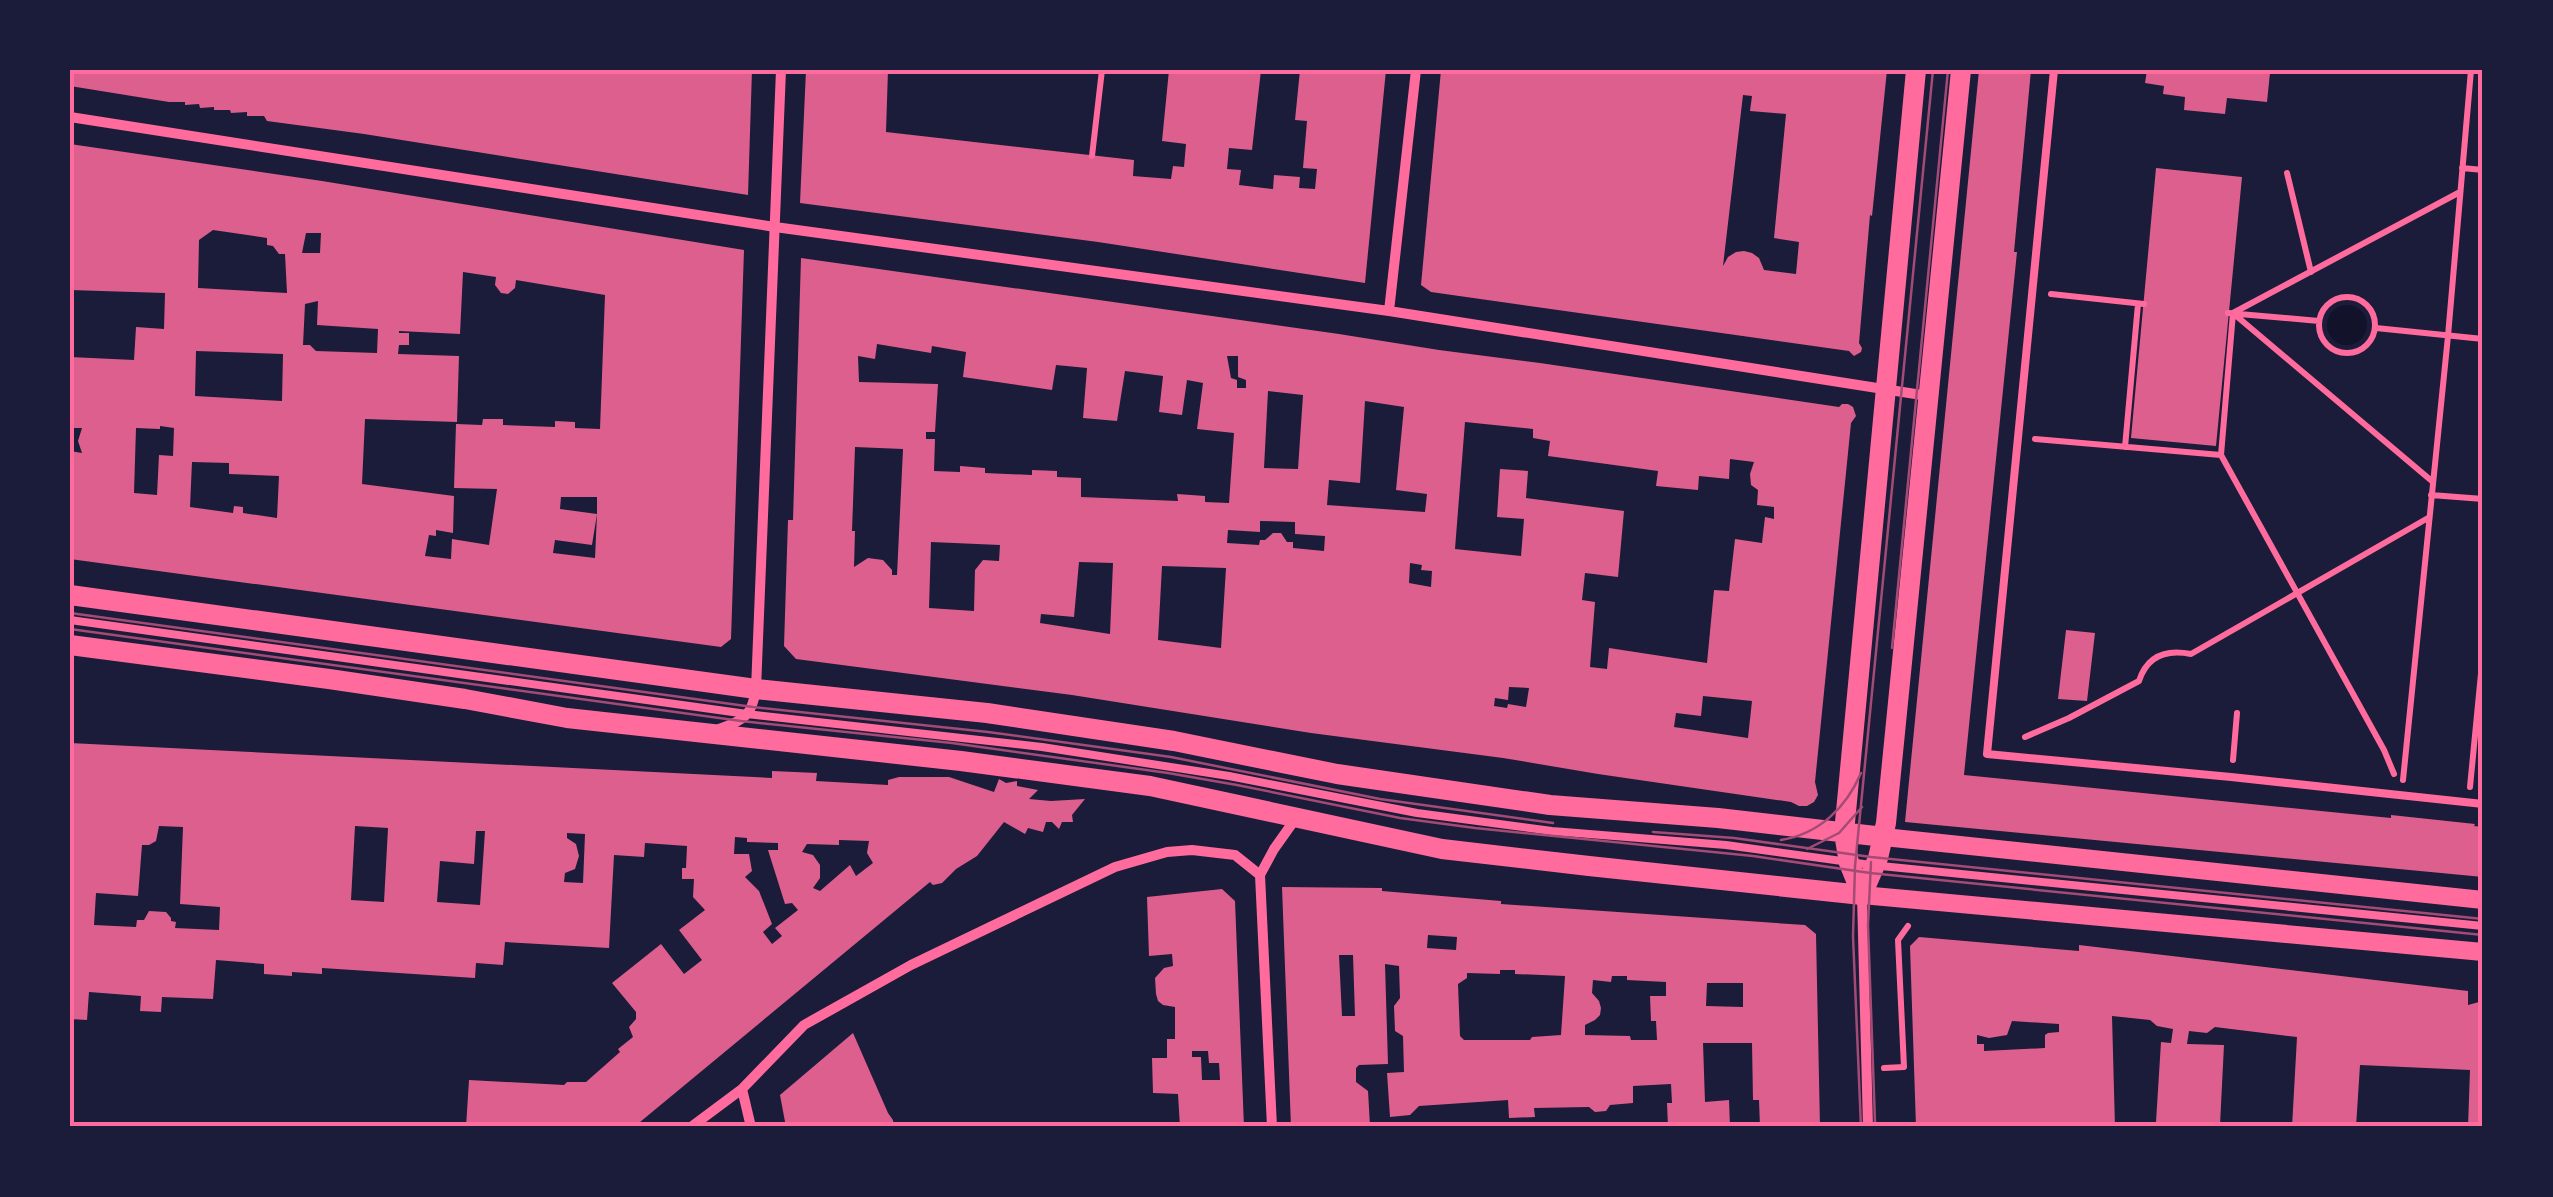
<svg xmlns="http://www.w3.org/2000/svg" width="2553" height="1197" viewBox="0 0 2553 1197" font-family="Barlow,sans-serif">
<rect width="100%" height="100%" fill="#1b1b3a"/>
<path fill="#12122b" d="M2327 325a20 20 0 1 1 40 0a20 20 0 1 1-40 0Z"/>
<path fill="#dd5f8e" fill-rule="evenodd" d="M70,70H752L748,195L364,134L267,121L264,116H247V112L231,113L230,110H214V107L200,108L199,104L185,105V102H169L70,86Z
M806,70H888L886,132L1134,160L1133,176L1171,179L1173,166L1184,167L1186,144L1162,141L1169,70H1261L1252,150L1229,148L1227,169L1241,170L1239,185L1273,189L1274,175L1300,177L1299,188L1315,189L1317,169L1303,168L1307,121L1295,120L1300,70H1386L1365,283L1098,242L800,203Z
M1441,70H1887L1872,216L1870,215L1859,343L1862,348L1861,352L1854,356L1849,351L1431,292L1421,285ZM1743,95L1752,96L1750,111L1786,114L1774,238L1799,242L1796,274L1764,270L1759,258L1752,253L1744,251L1736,252L1728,257L1723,266Z
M1979,70H2031L2014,252H2017L1964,775L2391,818V815L2475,824L2474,826L2483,827V877L1905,822Z
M2147,70H2279L2278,74L2270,73L2267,102L2227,98L2225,114L2184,110L2185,97L2163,94L2164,86L2145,83Z
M70,144L322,181L744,250L731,639L721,647L70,559V451L82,453L78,441L82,428H70V357L134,360L136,327L164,329L165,293L70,290ZM213,230L267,238V245L273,246L279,254H285L287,293L198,288L199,240ZM306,233H321L320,253H302ZM463,272L496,277L495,285L501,293L508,294L515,288L516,280L605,295L600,429L575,428V422L555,421V427L503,425V419H483L482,425L456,424L454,488L497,489L489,545L452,539L451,559L425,556L429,535L436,536V530L453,533L454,496L362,484L365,419L457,422L459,356L398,354L399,345H409V333H399V331L460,334ZM318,301L317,325L378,329L377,353L316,351L310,345H303L305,304ZM196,351L283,354L282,401L195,396ZM160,426L174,428L173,456L159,455L157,495L134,493L136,428L160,429ZM192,462L229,463V474L279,476L277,518L243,513V507L234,506L233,513L190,507ZM561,497H597V514L560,509ZM597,514L595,558L553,553L555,540L592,545Z
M2156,168L2242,177L2216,446L2131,438Z
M801,258L1339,334L1439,350L1540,363L1839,407L1842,404H1848L1853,407L1856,416L1851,423L1815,782L1818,795L1814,802L1807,806H1799L1791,802L1598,774L1503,758L1311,733L1072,695L796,659L784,646L788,520H793ZM877,344L931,353L932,346L966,352L963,377L1052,390L1056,365L1087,368L1083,418L1117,421L1125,371L1163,376L1159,412L1182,415L1187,380L1203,383L1197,429L1234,433L1229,503L1205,502V496L1177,494L1178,501L1081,497V478L1057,477V471L1032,470V475L985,473V468L960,466V472L934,471L935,439H926V432H935L938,384L859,382L858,356L875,359ZM1227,356H1238V377L1246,380V388H1237V380L1231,378ZM1268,391L1303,395L1298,469L1264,468ZM1365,401L1404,407L1396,490L1427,494L1425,512L1327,505L1329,480L1360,483ZM1465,422L1533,429V438L1550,441L1548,456L1658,471L1656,486L1698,490L1699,476L1729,479L1730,459L1754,462L1750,474L1751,485L1758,490L1757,505L1774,507V519L1765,517L1762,543L1735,539L1729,591L1714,590L1707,663L1609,648L1607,669L1590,667L1595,602L1582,600L1585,573L1618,577L1624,511L1526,498L1528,471L1500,469L1497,517L1524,519L1521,556L1455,549ZM855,447L903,449L897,575H892V570L883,560L868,558L854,567L855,531H852ZM1260,521L1295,522V534L1325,536L1324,551L1293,548V542H1287L1281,533H1273L1265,540H1260L1259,545L1227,543L1228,530L1260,532ZM931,542L1000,545L999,561L983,560L975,570L974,611L929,608ZM1079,562L1113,563L1110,634L1040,623L1041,614L1074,617ZM1410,563L1422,565L1421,570L1432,571L1431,587L1409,583ZM1162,566L1226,568L1221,648L1158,640ZM1509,687L1529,688L1526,707L1508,704L1507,708L1494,706L1495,698L1508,700ZM1703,696L1752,701L1748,738L1674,727L1676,713L1701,716Z
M2066,630L2095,633L2087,701L2058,699Z
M70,743L772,778V771L817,773L816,781L888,785V780L899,777H949L994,792L999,779L1006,783L1017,781V786L1038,790L1029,799L1051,801L1085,799L1072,815L1073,822H1062L1059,829L1052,822H1046L1043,832L1028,828L1025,834L1004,822L977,856L956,869L942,883L933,885L930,882L634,1127H466L469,1080L564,1085L567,1082H586L620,1052L618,1049L633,1037L629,1027L636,1019V1012L612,983L661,944L684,974L702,960L679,930L705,910L693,897L694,879H682V868H686L687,846L645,843L644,857L614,855L609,948L505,942L503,965L476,963L475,978L322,968V974L292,972V976L264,974V964L216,960L213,999L162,997L161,1012L140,1011L141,996L89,992L87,1020L70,1019ZM159,826L183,827L180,904L220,907L219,930L175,928L176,922L171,921V918L166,912L149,911L144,920H137L136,927L94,925L96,893L138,896L142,845H149L156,841ZM355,826L388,828L384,902L351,900ZM476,831H485L480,905L437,902L440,861L474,864ZM567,833L585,834L583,883L564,882L565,873L575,869L579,856L576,844L567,838ZM735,837L747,838V842L778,843V850H768L785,904L792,903L798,910L775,928L782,936L772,944L763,932L772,924L759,891L745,877L752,871L749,854H734ZM839,840L869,841L867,853L873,863L856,876L850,865L820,891L813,888L820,878V865L813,855L802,852L807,844L839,845Z
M1282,887L1382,888V891L1501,901V904L1805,925L1816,934L1820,1127H1760L1759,1100H1753L1752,1043H1703L1705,1102L1729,1100L1730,1127H1668L1667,1103H1672L1671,1084L1633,1086V1103L1610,1105L1606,1111L1595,1112L1589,1107L1534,1108L1535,1117L1509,1118L1508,1100L1419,1106L1410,1115L1390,1117L1387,1073L1404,1072L1403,1036L1395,1031L1394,1006L1400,998L1399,966L1385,964L1388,1064L1359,1065L1356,1068V1082L1368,1091L1370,1126L1291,1127ZM1428,935L1457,937L1456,950L1427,948ZM1339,955H1353L1355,1016H1342ZM1500,970H1515V974L1565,976L1561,1035L1532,1037L1530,1040H1464L1460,1036L1458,984L1467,978V973L1500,974ZM1612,976H1627V980L1666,982V996H1650L1651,1021H1656L1657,1040H1631L1630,1036L1585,1035V1025L1595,1020L1600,1015L1601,1008L1599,1001L1592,993L1593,980L1611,982ZM1707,983H1743V1007L1706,1006Z
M1222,889L1235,901L1244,1127H1180L1178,1094L1153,1093L1152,1058H1167V1039H1175V1007L1163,1005L1158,1001L1156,994L1155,978L1164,968L1173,966L1172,954L1149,956L1147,897ZM1192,1051H1208L1209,1063H1219L1220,1080H1202L1201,1057H1192Z
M1919,937L2079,951V945L2468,991V1005L2479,1002V1005H2483V1127H2468L2470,1070L2360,1065L2356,1127H2292L2297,1037L2215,1027L2207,1033L2189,1031L2187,1044L2224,1045L2220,1125L2186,1127V1124L2156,1122L2161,1042L2171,1043L2173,1029L2157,1026L2150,1020L2112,1016L2115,1127H2048V1125L1916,1127L1910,946ZM2012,1021L2059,1024V1032L2048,1033L2045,1035V1048L1984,1051V1044H1977V1035L1989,1038L2007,1035Z
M853,1033L888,1113L893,1120L894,1127H786L780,1095Z"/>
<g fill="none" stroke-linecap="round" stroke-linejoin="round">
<path stroke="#ff6b9d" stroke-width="6" d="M1092,156L1102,70
M2462,168L2483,170
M2287,173L2311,272
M2051,294L2144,304
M2319 325a28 28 0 1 1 56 0a28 28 0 1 1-56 0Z
M2228,313L2319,321
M2233,313L2460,192
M2234,314L2433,482
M2376,328L2483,339
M2035,439L2221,455L2233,313
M2125,447L2138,304
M2221,455L2384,750L2394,774
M2431,495L2483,499
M2025,737L2069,718L2139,681C2147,656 2166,649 2191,654L2428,518
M2233,760L2237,713
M2403,780L2448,336L2471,70
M2470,787L2483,653
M1884,1068L1904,1067L1898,940L1908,926"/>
<path stroke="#ff6b9d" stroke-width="8" d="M2054,70L1987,754L2231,777L2483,804
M70,620L747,714L1042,747L1229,776L1417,813L1552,831L1726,845L1871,865L2483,926"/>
<path stroke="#ff6b9d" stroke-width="10" d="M70,117L775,227L1389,311L1928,396
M1389,311L1416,70
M719,729C744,720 752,716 756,689L781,70
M1862,896L1868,1127
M742,1089L751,1127
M691,1127L742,1089L804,1025L911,965L1115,867L1167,852L1192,850L1235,855L1260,875
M1272,1127L1260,875L1274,849L1296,818"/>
<path stroke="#ff6b9d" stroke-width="18" d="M1884,837L2483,900
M1862,895L2483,952"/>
<path stroke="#ff6b9d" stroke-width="20" d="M70,595L756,689L987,713L1174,741L1337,774L1550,805L1718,818L1884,837
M70,645L329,679L465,699L567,718L961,761L1150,786L1442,849L1589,866L1862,895
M1862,895L1878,858L1886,823L1961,70
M1862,895L1849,863L1844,833L1916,70"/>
<path stroke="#a44b75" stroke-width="2.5" d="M70,613L753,707L988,732L1171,757L1380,799L1553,823
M70,629L741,721L952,743L1168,773L1237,785L1400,818L1475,828L1753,856L1870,873L2483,935
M1892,648L1948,70
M1653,832L1734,838L1871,857L2483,919
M1781,840C1819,834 1846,808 1861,773
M1807,849L1839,833L1862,807
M1871,862L1868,925L1875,1122
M1861,1127L1853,936L1855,866L1933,70"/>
</g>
<rect width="2553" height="1197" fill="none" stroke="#1b1b3a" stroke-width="145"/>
<rect x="72" y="72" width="2408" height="1052" fill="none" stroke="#ff6b9d" stroke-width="4"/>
</svg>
